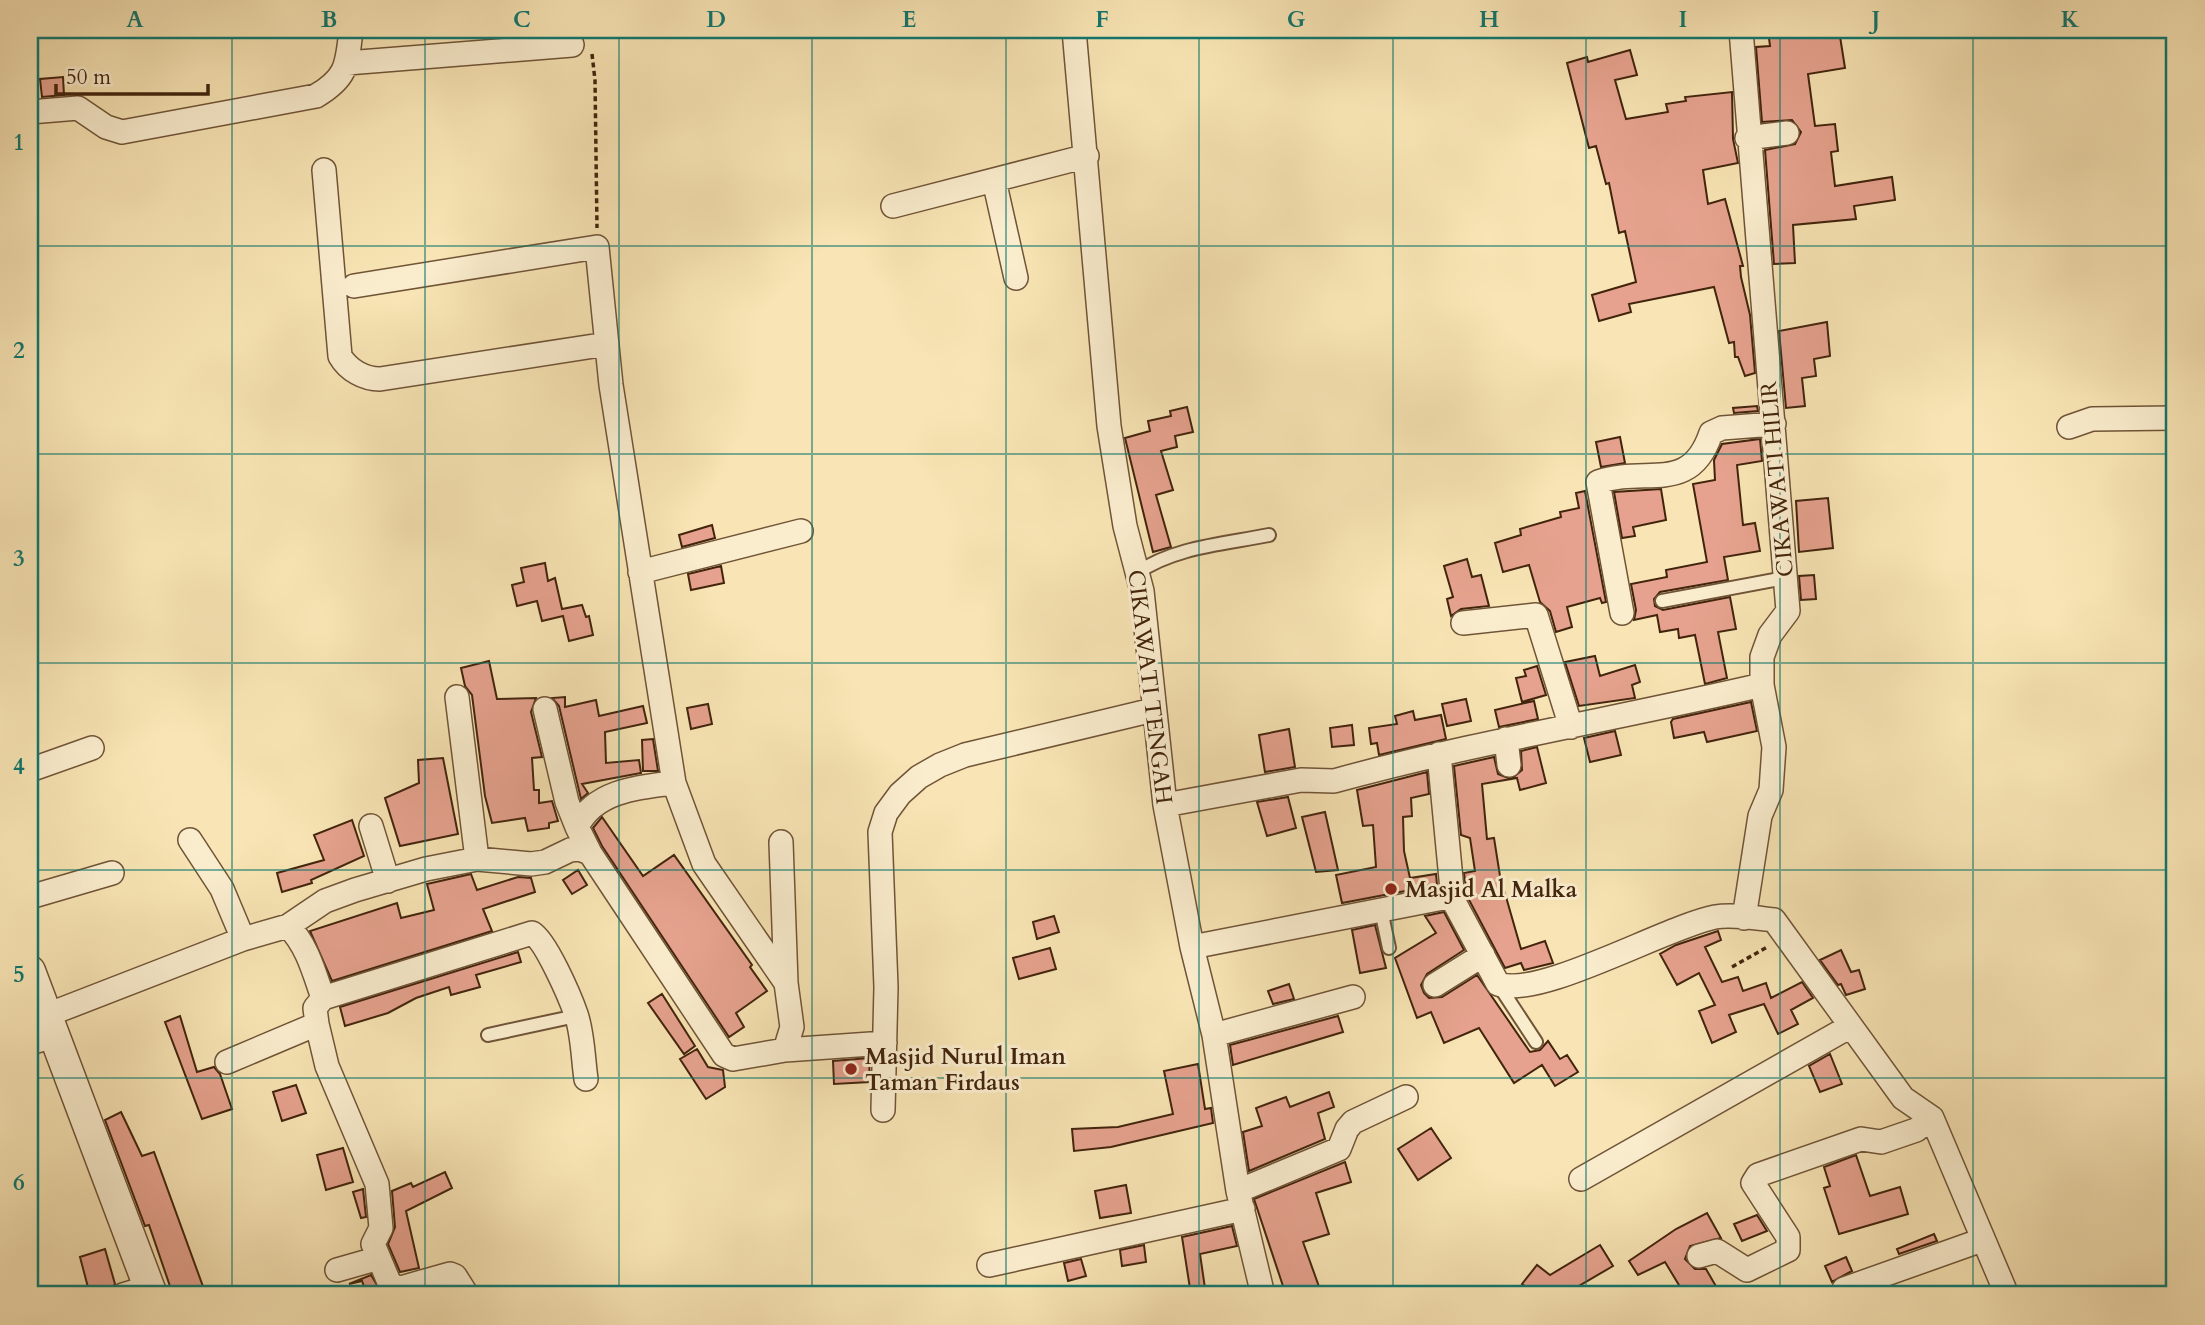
<svg xmlns="http://www.w3.org/2000/svg" width="2205" height="1325" viewBox="0 0 2205 1325" font-family="Cardo,serif">
<rect width="100%" height="100%" fill="#f8e4b4"/>
<filter id="stains"><feTurbulence type="fractalNoise" baseFrequency=".00286" numOctaves="4"/><feColorMatrix values="0 0 0 0 .2 0 0 0 0 .09 0 0 0 0 .02 0 0 0 .5 -.17"/></filter>
<radialGradient id="worn" r=".72"><stop offset=".6" stop-color="#630" stop-opacity="0"/><stop offset="1" stop-color="#630" stop-opacity=".3"/></radialGradient>
<path fill="#e6a28e" stroke="#42240d" stroke-width="2" d="M1768,30H1839L1845,68L1808,74L1815,126L1835,124L1838,151L1831,152L1835,186L1892,177L1895,200L1854,206L1856,219L1793,225L1795,263L1774,264L1765,150L1795,144L1801,132L1792,120L1762,122L1756,47L1770,46Z
M1630,50L1637,75L1615,80L1626,119L1668,112L1666,104L1686,101L1685,97L1732,92L1733,139L1738,163L1703,170L1708,204L1725,199L1743,266H1740L1741,277L1750,315L1755,373L1745,376L1738,357H1735L1734,342L1729,343L1714,287L1629,304L1631,312L1599,321L1592,295L1636,282L1625,231L1619,233L1609,183L1606,184L1596,146L1589,148L1567,63L1587,57L1588,62Z
M63,77L64,95L42,97L40,79Z
M1827,322L1830,356L1814,359L1816,376L1802,378L1805,406L1786,408L1779,331Z
M1757,406L1758,411L1734,413L1733,408Z
M1187,407L1193,432L1175,436L1177,447L1161,451L1173,490L1156,495L1171,547L1153,552L1125,438L1150,431L1148,421L1171,416L1170,411Z
M1620,437L1625,463L1601,467L1596,442Z
M1760,439L1762,461L1737,465L1743,525L1755,523L1760,551L1724,557L1728,580L1660,592L1654,599L1655,606L1663,610L1730,597L1736,629L1718,632L1727,678L1705,684L1695,635L1679,638L1678,629L1660,632L1657,615L1634,620L1636,610L1631,584L1667,577L1666,570L1707,562L1693,484L1715,480L1714,460L1722,444Z
M1661,489L1666,520L1633,527L1635,536L1622,538L1614,492Z
M1585,491L1606,602L1602,603L1600,598L1567,607L1572,627L1556,632L1550,611L1540,602L1529,565L1503,572L1495,543L1521,535L1520,529L1561,517L1560,512L1579,508L1576,493Z
M1828,498L1833,548L1799,552L1796,501Z
M712,525L715,538L682,547L679,535Z
M1467,559L1472,577L1481,575L1489,606L1461,609L1451,616L1447,599L1453,597L1444,566Z
M545,563L548,581L555,578L562,609L582,605L586,617L589,616L593,635L569,641L563,616L542,621L537,601L517,606L512,585L524,582L521,568Z
M721,566L724,583L691,590L688,574Z
M1814,575L1816,599L1801,600L1799,576Z
M1595,656L1600,676L1635,665L1640,682L1632,685L1635,698L1579,706L1565,662Z
M489,661L497,699L536,698L531,712L542,757L532,758L534,790H539V803L552,801L558,821L549,823V828L528,831L525,818L492,823L485,796L472,695L465,686L461,668Z
M1537,666L1546,695L1522,702L1516,678L1526,676L1524,670Z
M565,697V707L596,700L599,716L643,706L647,723L605,732L606,763L639,760L641,773L582,784L588,793L581,799L559,706L552,698Z
M1466,699L1471,721L1447,726L1442,704Z
M1534,701L1538,719L1499,727L1495,710Z
M1751,702L1757,731L1707,742L1704,732L1674,738L1671,722L1673,719Z
M708,704L712,724L691,729L687,708Z
M1413,711L1415,720L1441,715L1446,739L1379,755L1377,743L1371,744L1369,728L1397,724L1395,716Z
M1352,725L1354,745L1332,747L1330,728Z
M1289,729L1295,767L1265,772L1259,735Z
M1615,731L1621,755L1590,762L1584,738Z
M653,739L658,771H643L642,740Z
M1537,747L1546,783L1520,790L1517,778L1482,784L1487,839L1494,838L1500,876L1521,949L1545,941L1553,963L1524,970L1521,963L1505,968L1467,896L1464,873L1475,871L1470,838L1461,835L1454,766L1494,757L1498,774L1511,779L1522,770L1521,751Z
M443,758L458,834L400,846L385,798L419,783L418,760Z
M1427,772L1429,794L1411,798L1412,816L1403,817L1404,851L1410,878L1436,874L1437,885L1342,903L1336,875L1376,867L1373,825L1363,826L1357,790Z
M1288,797L1296,828L1267,836L1257,802Z
M1325,812L1338,870L1316,872L1302,817Z
M602,817L643,876L674,855L752,965L750,967L767,991L736,1013L744,1027L729,1037L602,846L593,828Z
M352,820L364,856L311,880L312,883L282,892L277,873L324,860L314,835Z
M578,870L587,885L572,894L563,880Z
M471,874L477,890L518,877L531,878L535,892L483,909L492,931L332,981L310,931L397,903L401,918L434,910L427,884Z
M1444,912L1464,950L1427,974L1421,985L1424,993L1429,998L1442,997L1477,975L1530,1052L1540,1050L1548,1041L1560,1059L1567,1055L1578,1072L1555,1086L1542,1065L1514,1083L1479,1028L1444,1043L1431,1012L1417,1018L1395,958L1436,933L1425,916Z
M1054,916L1059,932L1037,939L1033,922Z
M1375,925L1386,968L1360,973L1352,930Z
M1718,931L1721,940L1705,947L1722,982L1738,977L1743,991L1766,983L1771,998L1802,982L1813,998L1791,1010L1798,1024L1778,1034L1764,1004L1729,1015L1736,1032L1712,1043L1699,1011L1715,1005L1699,973L1677,985L1660,954L1676,945Z
M1050,948L1056,969L1019,979L1013,958Z
M1841,950L1851,972L1859,970L1865,989L1846,995L1841,984L1838,985L1820,960Z
M518,952L521,962L476,975L480,987L451,995L449,987L416,998L388,1013L345,1026L340,1007Z
M1289,984L1294,999L1273,1004L1268,991Z
M662,994L695,1046L684,1054L648,1003Z
M180,1016L197,1072L214,1067L220,1074L232,1109L202,1119L165,1022Z
M1338,1016L1343,1032L1233,1065L1230,1045Z
M697,1049L708,1067L723,1070L725,1087L706,1099L680,1059Z
M1830,1054L1842,1084L1820,1092L1809,1066Z
M869,1058L870,1082L834,1084L833,1061Z
M1198,1064L1205,1109L1211,1108L1213,1123L1111,1147L1074,1151L1072,1129L1118,1127L1173,1114L1164,1071Z
M296,1085L306,1113L282,1121L273,1092Z
M1329,1092L1334,1107L1318,1113L1325,1139L1249,1171L1243,1132L1262,1126L1256,1108L1286,1097L1290,1107Z
M121,1112L142,1156L154,1152L205,1292L173,1295L149,1225L145,1226L105,1120Z
M1431,1128L1451,1158L1418,1180L1398,1149Z
M343,1148L353,1182L326,1190L317,1155Z
M1856,1155L1870,1196L1900,1187L1908,1214L1839,1234L1824,1188L1830,1186L1824,1167Z
M1345,1162L1351,1182L1316,1193L1329,1234L1303,1242L1322,1295H1286L1254,1199Z
M445,1172L452,1188L406,1211L419,1268L400,1272L388,1244L395,1227L392,1191L411,1183L413,1187Z
M1126,1185L1131,1213L1100,1218L1095,1191Z
M363,1189L366,1217L361,1218L353,1192Z
M1707,1213L1721,1238L1690,1246L1685,1259L1695,1269H1706L1721,1295H1685L1665,1262L1638,1275L1629,1261L1676,1229Z
M1757,1215L1767,1231L1742,1241L1734,1224Z
M1232,1226L1237,1246L1200,1254L1206,1295H1191L1182,1237Z
M1934,1234L1937,1241L1899,1254L1897,1249Z
M1144,1245L1146,1262L1122,1266L1120,1250Z
M1600,1245L1613,1266L1579,1286L1590,1295H1537L1522,1284L1537,1265L1550,1275Z
M105,1249L115,1284L111,1289L90,1295L80,1257Z
M1846,1257L1852,1271L1832,1282L1825,1266Z
M1081,1259L1086,1276L1068,1281L1064,1263Z
M371,1275L383,1295H367L362,1281L349,1284Z"/>
<g fill="none" stroke-linecap="round" stroke-linejoin="round">
<g stroke="#705437" stroke-width="16">
<path id="service" d="M1137,573C1174,547 1225,544 1269,535
M1662,601L1785,578
M1381,910L1389,948
M1498,984L1536,1042
M488,1035L576,1016"/>
</g>
<g stroke="#705437" stroke-width="26">
<path id="minor" d="M1074,30L1109,426L1125,526L1142,591L1165,805L1192,947L1214,1035L1238,1191L1263,1295
M1741,30L1788,611L1770,635L1762,657V685L1774,747L1771,790L1760,816L1744,918
M347,63L572,45
M30,112L78,108L106,127L122,132L316,96C348,77 347,64 351,30
M1747,138L1787,133
M324,170L340,356C348,370 364,379 380,379L607,344
M994,180L1016,278
M893,206L1087,156
M354,286L597,247L611,385L674,783L704,864L786,983L792,1027L785,1050
M2069,427L2092,419L2175,418
M640,572L801,531
M1622,613L1598,482C1646,465 1690,496 1711,433L1722,428L1774,424
M1463,623L1536,615L1571,727
M457,697L477,859
M545,709L567,802L577,827
M1506,739L1509,765
M1439,754L1453,900
M30,770L92,748
M674,783C638,787 594,791 577,827L590,853L724,1055L733,1059L785,1050L885,1043
M1165,805L1301,780L1334,781C1476,742 1620,718 1762,685
M371,826L388,881
M190,840L222,889L243,939
M781,842L786,983
M30,897L112,873
M288,926C307,945 314,972 323,998
M1192,947L1443,898L1453,900L1498,984C1540,999 1665,927 1715,917C1732,914 1757,918 1774,920L1903,1098L1932,1118L2007,1295
M1435,985L1483,955
M47,1015L243,939L288,926L325,901L355,890L426,869L477,859L531,864L545,862L570,850L579,849L590,853
M317,1024L327,1066L377,1184L381,1228L373,1244L389,1282L397,1289L450,1274L455,1276L467,1295
M1214,1035L1353,997
M30,1043L54,1036
M227,1062L317,1024L315,1008L323,998L532,933C546,941 570,997 576,1014C583,1034 583,1059 586,1079
M883,1110L886,987L880,832L886,813L900,794L919,777L940,765L965,755L1153,710
M1581,1179L1849,1027
M1238,1191L1339,1149L1347,1129L1353,1122L1406,1097
M1699,1256L1717,1251L1747,1270L1788,1250V1237L1753,1183L1758,1175L1861,1139L1881,1142L1916,1130L1932,1118
M989,1265L1243,1209
M337,1270L379,1258
M1844,1289L1982,1240
M123,1295L149,1287"/>
</g>
<g stroke="#705437" stroke-width="33">
<path id="tertiary" d="M30,971L152,1295"/>
</g>
<path stroke="#42240d" stroke-width="3.5" stroke-dasharray="5 3.5" stroke-linecap="butt" d="M592,54L595,80L597,228
M1732,967L1769,946"/>
<use href="#service" stroke="#faedce" stroke-width="12"/>
<use href="#minor" stroke="#faedce" stroke-width="23"/>
<use href="#tertiary" stroke="#faedce" stroke-width="30"/>
</g>
<path fill="none" stroke="#0f766e" stroke-width="2" stroke-opacity="0.55" d="M232,30V1295M425,30V1295M619,30V1295M812,30V1295M1006,30V1295M1199,30V1295M1393,30V1295M1586,30V1295M1780,30V1295M1973,30V1295M30,246H2175M30,454H2175M30,663H2175M30,870H2175M30,1078H2175"/>
<g fill="#8f2418" stroke="#faedce" stroke-width="2.5">
<circle cx="1391" cy="889" r="7"/>
<circle cx="851" cy="1069" r="7"/>
</g>
<g text-anchor="middle" dominant-baseline="central" stroke-width="6" stroke-linejoin="round" paint-order="stroke">
<g font-size="23" fill="#42240d" stroke="#faedce">
<text transform="translate(1777 479) rotate(-95)">CIKAWATI HILIR</text>
<text transform="translate(1150 687) rotate(83)">CIKAWATI TENGAH</text>
</g>
<g font-size="23" font-weight="bold" fill="#42240d" stroke="#faedce" text-anchor="start">
<text x="1405" y="889">Masjid Al Malka</text>
<text x="865" y="1056">Masjid Nurul Iman<tspan x="865" dy="26">Taman Firdaus</tspan></text>
</g>
</g>
<rect width="2205" height="1325" fill="none" stroke="#f8e4b4" stroke-width="77"/>
<path d="M56 84v10h152v-10" fill="none" stroke="#42240d" stroke-width="3.5"/>
<text x="66" y="84" font-size="21" fill="#42240d" stroke="#faedce" stroke-width="5" paint-order="stroke">50 m</text>
<rect x="38" y="38" width="2128" height="1248" fill="none" stroke="#0f766e" stroke-width="2.5"/>
<g font-size="23" text-anchor="middle" font-weight="bold" fill="#0f766e">
<text x="135" y="27">A</text>
<text x="329" y="27">B</text>
<text x="522" y="27">C</text>
<text x="716" y="27">D</text>
<text x="909" y="27">E</text>
<text x="1102" y="27">F</text>
<text x="1296" y="27">G</text>
<text x="1489" y="27">H</text>
<text x="1683" y="27">I</text>
<text x="1876" y="27">J</text>
<text x="2070" y="27">K</text>
<text x="19" y="150">1</text>
<text x="19" y="358">2</text>
<text x="19" y="566">3</text>
<text x="19" y="774">4</text>
<text x="19" y="982">5</text>
<text x="19" y="1190">6</text>
</g>
<rect width="100%" height="100%" filter="url(#stains)"/>
<rect width="100%" height="100%" fill="url(#worn)"/>
</svg>
